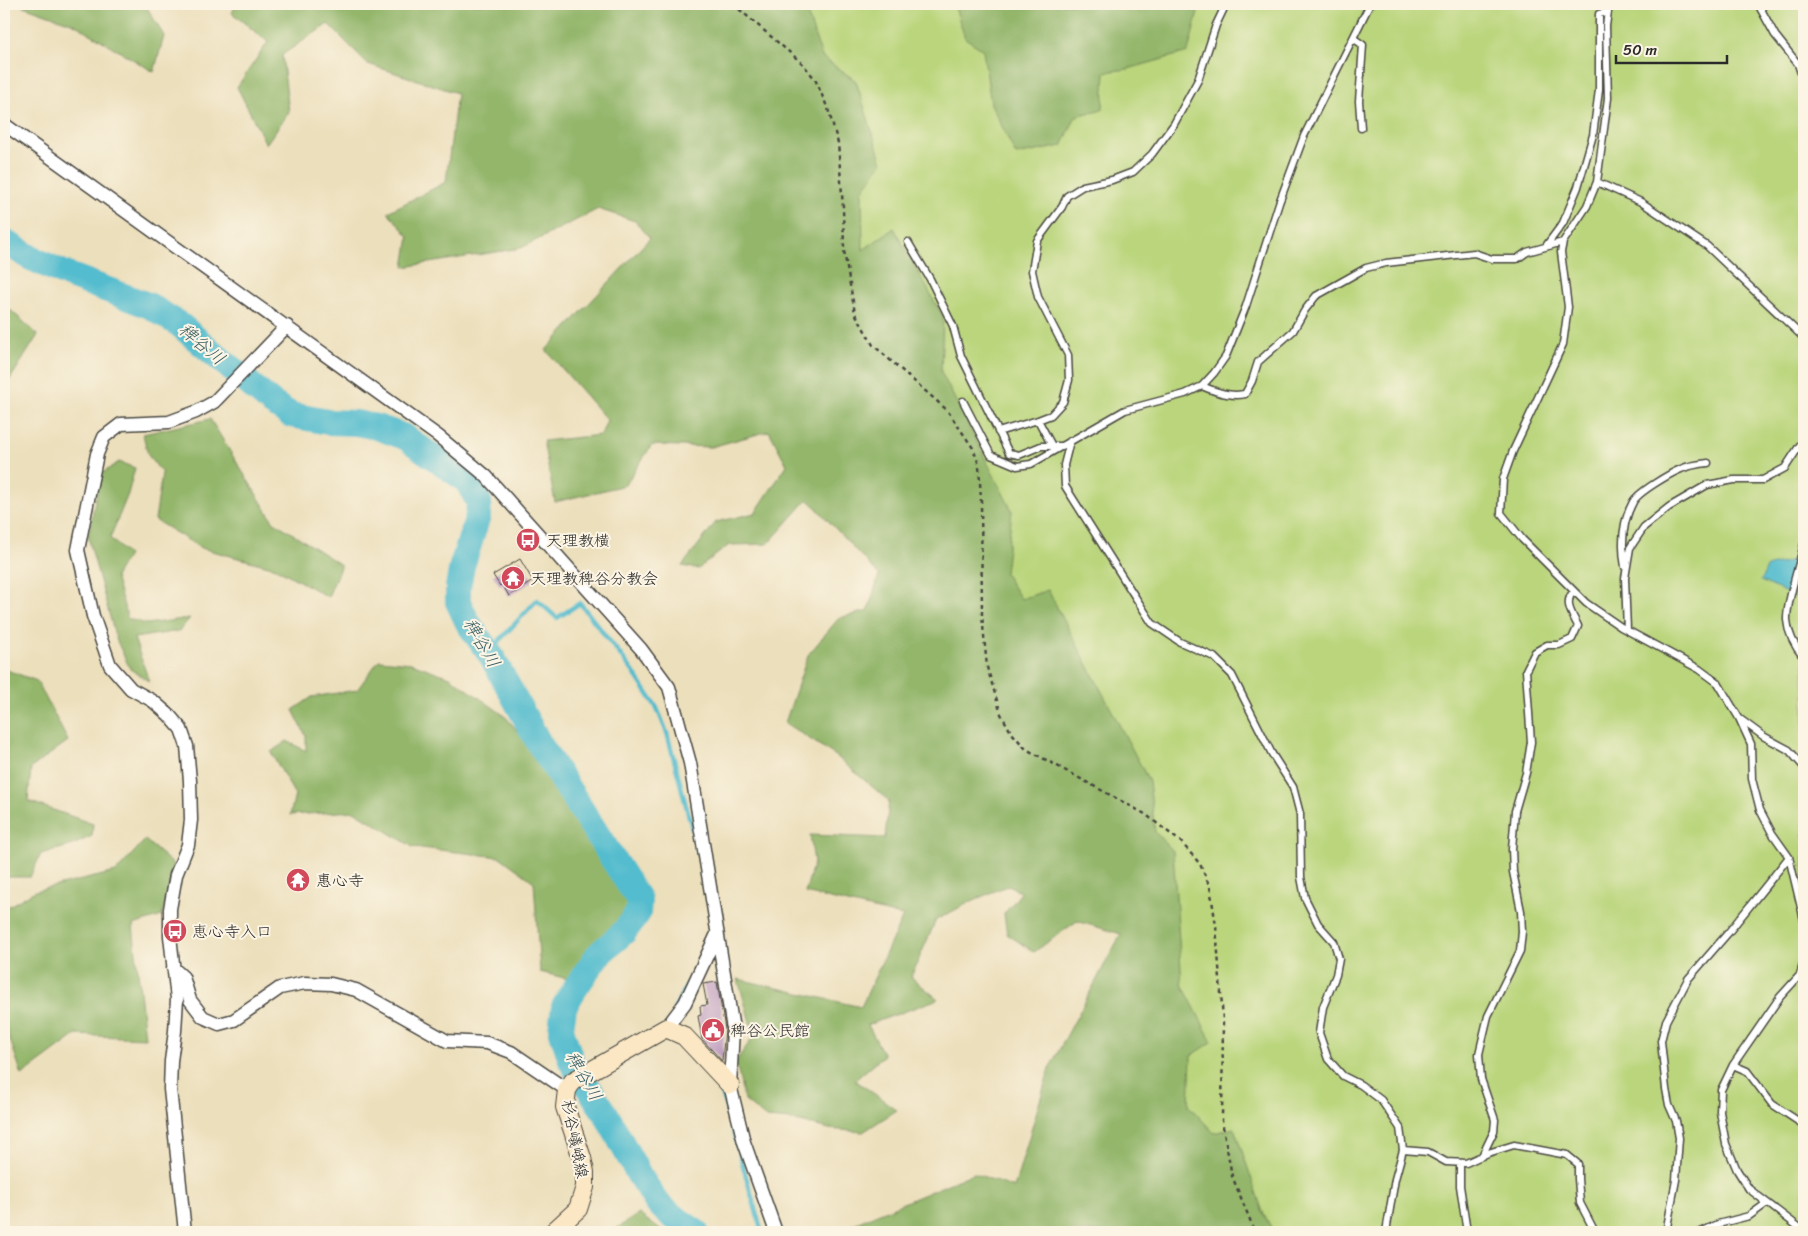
<svg xmlns="http://www.w3.org/2000/svg" width="1808" height="1236" viewBox="0 0 1808 1236" font-family="Sriracha,'Klee One',sans-serif">
<rect width="100%" height="100%" fill="#fcf5e5"/>
<filter id="ink" filterUnits="userSpaceOnUse"><feTurbulence type="fractalNoise" baseFrequency=".02" numOctaves="2"/><feDisplacementMap in="SourceGraphic" scale="10" xChannelSelector="R" yChannelSelector="G"/><feConvolveMatrix kernelMatrix="1 2 1 2 8 2 1 2 1" color-interpolation-filters="sRGB"/></filter>
<filter id="wash" filterUnits="userSpaceOnUse"><feTurbulence type="fractalNoise" baseFrequency=".0096" numOctaves="4" result="noise"/><feDisplacementMap in="SourceGraphic" scale="20" xChannelSelector="R" yChannelSelector="G"/><feGaussianBlur stdDeviation="1.12" result="paint"/><feColorMatrix in="noise" values="0 0 0 0 0 0 0 0 0 0 0 0 0 0 0 0 0 1.4 0 .05"/><feComposite in="paint" operator="in"/></filter>
<g filter="url(#wash)">
<rect width="100%" height="100%" fill="#ecdfbc"/>
<path fill="#bad57b" stroke="#728053" d="M693,4H1804V1232H1220L1183,1151L1168,987L1003,592L855,264Z"/>
<path fill="#93b66b" stroke="#5f704b" d="M18,4H145L164,36L154,72L74,24Z
M236,4H815L808,16L822,57L856,81L882,163L862,191L863,250L894,228L943,317L941,372L1012,511L1005,574L1021,599L1048,590L1149,781L1155,832L1173,851L1182,984L1212,1042L1191,1056L1189,1106L1214,1133L1234,1128L1264,1215L1274,1232H843L842,1229L974,1173L1014,1188L1050,1067L1121,934L1077,921L1034,952L1007,934L1004,914L1021,893L1009,885L974,900L936,920L911,977L938,999L868,1025L884,1055L855,1080L897,1110L863,1132L829,1129L792,1120L766,1118L744,1100L736,1061L754,1036L738,979L861,1007L903,916L805,893L814,862L810,835L885,838L889,801L836,756L785,723L808,655L839,618L868,611L879,575L808,499L768,544L729,545L698,569L682,566L716,522L755,513L787,465L769,431L711,447L652,445L625,485L555,502L543,441L601,435L607,420L546,350L650,238L635,221L598,209L521,248L404,267L409,237L388,212L446,182L457,93L368,64L328,24L282,55L289,112L266,144L237,87L268,42L232,13Z
M954,4H1200L1188,52L1128,69L1105,72L1103,109L1076,116L1062,146L1016,155L991,104L983,50L965,38Z
M4,304L38,335L4,389Z
M210,419L273,521L341,565L328,597L276,568L201,548L155,520L162,473L148,455L143,434Z
M119,462L135,468L128,494L110,538L128,555L115,577L128,619L147,624L190,618L179,631L134,638L149,681L130,669L116,639L88,537L100,475Z
M379,660L411,663L450,677L505,716L532,748L592,838L633,891L616,935L568,979L540,972L534,882L500,857L413,847L354,811L290,815L295,795L271,752L287,741L306,751V736L293,710L312,697L357,690Z
M4,669L37,681L68,741L31,768L28,801L93,824L92,836L73,845L41,854L30,877H4Z
M145,840L174,865L162,916L133,925L145,1038L76,1035L22,1075L4,1022V909L35,891L116,872Z
M639,1214L663,1232H613L614,1230Z"/>
<path fill="#52bcce" stroke="#3e747c" d="M1804,557V601L1761,581L1767,567Z"/>
<g fill="none" stroke-linecap="round" stroke-linejoin="round">
<path stroke="#52bcce" stroke-width="4.5" d="M487,649L497,643L537,600L557,618L580,603L632,670L657,708L667,733L699,855
M675,1008L690,979
M719,1082L762,1232"/>
<path stroke="#52bcce" stroke-width="26" d="M4,241L31,258L68,275L150,306L180,325L272,403L291,415L328,422L356,423L377,427L405,437L467,481L479,502L478,516L462,566L458,587V602L468,623L492,657L539,743L639,900L638,913L624,932L598,955L574,990L564,1007L561,1029L572,1063L606,1114L639,1175L650,1192L658,1204L671,1215L696,1232"/>
</g>
<g id="blocks">
<path fill="#be9bc0" d="M520,559L533,581L509,596L502,584L500,586L493,575Z
M717,982L725,1029L722,1061L702,1039L698,1016L701,1015L700,1006L707,1005L703,984Z"/>
</g>
</g>
<g filter="url(#ink)">
<use href="#blocks" fill-opacity="0" stroke="#484641" stroke-width="1"/>
<g fill="none" stroke-linecap="round" stroke-linejoin="round">
<g stroke="#484641" stroke-width="9">
<path id="service" d="M1609,4L1606,26L1608,98L1597,182L1587,206L1563,242L1561,252L1568,307L1563,344L1513,451L1503,479L1501,513L1522,539L1586,603L1621,627L1699,669L1718,683L1739,718L1751,744L1752,779L1760,810L1772,833L1789,857L1804,920
M1758,4L1775,35L1798,64L1804,82
M1353,38L1363,45L1359,101L1361,128
M1597,182L1641,202L1707,246L1804,338
M908,242L930,279L953,326L961,356L1009,453L1019,455L1041,446H1061
M1546,246L1563,223L1578,187L1593,135L1599,90V14L1607,12
M1202,386C1216,392 1230,397 1245,394L1252,381L1258,362L1293,331L1305,310L1316,296L1366,268L1386,263L1474,253L1492,259H1517L1527,252L1563,242
M963,401L991,455L1017,466L1031,464L1125,410L1185,394L1202,386L1214,373L1226,356L1246,306L1279,203L1304,136L1370,4
M1038,420L1052,446
M998,432L1038,420L1051,415L1063,402L1069,380L1068,355L1038,297L1032,271L1037,241L1062,207L1067,196L1083,186L1112,180L1133,172L1152,154L1174,124L1198,80L1216,25L1226,4
M1070,441L1064,465L1065,486L1132,592L1152,623L1180,642L1214,657L1232,675L1272,754L1293,787L1300,814L1301,877L1305,898L1318,924L1334,942L1339,959L1336,975L1323,1007L1319,1033L1328,1059L1343,1076L1361,1085L1381,1100L1400,1128L1403,1150L1395,1179L1386,1232
M1804,544C1800,563 1786,603 1787,620C1788,634 1796,648 1804,658
M1625,567C1621,544 1622,522 1633,502C1638,492 1671,473 1681,469C1690,465 1699,464 1708,463
M1627,630L1625,578L1630,548L1644,527L1669,507L1707,485L1734,480H1763L1785,468L1804,439
M1740,719L1763,736L1789,750L1804,767
M1733,1065L1780,997L1800,975L1804,961
M1804,1125L1772,1104L1747,1071L1733,1065L1721,1090L1720,1112L1726,1144L1737,1170L1749,1189L1804,1231
M1403,1150L1428,1152L1446,1162L1466,1163L1488,1153L1514,1145L1567,1155L1578,1164V1179L1580,1203L1595,1232
M1482,1156L1494,1131L1495,1120L1481,1079L1479,1054L1488,1016L1520,951L1522,932L1521,911L1513,872L1512,849L1515,811L1526,773L1531,742L1526,670L1535,652L1547,645H1559L1572,639L1578,626C1572,614 1563,602 1574,591
M1460,1163V1186L1467,1232
M1666,1232L1676,1180L1679,1138L1676,1121L1669,1105L1666,1089L1661,1041L1666,1021L1688,979L1728,933L1789,857
M1701,1232L1718,1224L1749,1216L1767,1203"/>
</g>
<g stroke="#484641" stroke-width="15">
<path id="minor" d="M4,124L438,436L486,476L641,649L669,687L690,763L733,1029L730,1085L744,1142L776,1232
M173,968L183,977L190,1000L203,1017L219,1024L234,1020L280,988L305,983L331,984L356,990L447,1041L487,1043L511,1052L567,1090
M666,1028L685,1003L717,934
M185,1232L170,1089L171,1061L175,1031L177,999L170,936V909L176,875L188,845L191,820L190,781L187,746L181,729L169,715L153,701L131,689L110,665L93,616L78,550L97,454L104,437L121,424L169,422L196,412L214,402L287,326"/>
</g>
<g stroke="#484641" stroke-width="20">
<path id="secondary" d="M553,1232L578,1209L585,1187V1172L582,1158L565,1107L567,1090L573,1081L666,1028L684,1036L730,1085"/>
</g>
<path stroke="#484641" stroke-width="2.5" stroke-dasharray="4 4" stroke-linecap="butt" d="M733,4L802,63L815,79L828,109L838,143L843,207L844,251L855,313L873,345L947,410L973,448L979,465L981,500L982,615L987,667L1001,714L1011,732L1026,749L1145,814L1181,842L1200,864L1210,887L1216,926L1223,1020L1222,1121L1232,1176L1255,1232"/>
<use href="#service" stroke="#fff" stroke-width="6"/>
<use href="#minor" stroke="#fff" stroke-width="12"/>
<use href="#secondary" stroke="#fbe7c3" stroke-width="18"/>
</g>
</g>
<defs>
<g id="bus-disc" transform="scale(1.25)"><circle r="9.5" fill="#d1495b" stroke="#fcf5e5"/><path d="M-5-6H5V4H4V6H2V4H-2V6H-4V4H-5ZM-3.5-4V0h7V-4ZM-3.5 1.2v1.5H-2V1.2ZM2 1.2v1.5H3.5V1.2Z" fill="#fff"/></g>
<g id="temple-disc" transform="scale(1.25)"><circle r="9.5" fill="#d1495b" stroke="#fcf5e5"/><path d="M0-6L5-2H3V0L6.5 2.5H4V6H1.5V3h-3V6H-4V2.5H-6.5L-3 0V-2H-5Z" fill="#fff"/></g>
<g id="civic-disc" transform="scale(1.25)"><circle r="9.5" fill="#d1495b" stroke="#fcf5e5"/><path d="M-.6-6.5H3V-4.5H.6V-3L4-1V1h2V6H-6V1h2V-1L-.6-3ZM-1.2 2.5V6h2.4V2.5Z" fill="#fff"/></g>
</defs>
<g fill-rule="evenodd">
<use href="#bus-disc" x="528" y="540"/>
<use href="#temple-disc" x="513" y="578"/>
<use href="#temple-disc" x="298" y="880"/>
<use href="#bus-disc" x="175" y="931"/>
<use href="#civic-disc" x="713" y="1030"/>
</g>
<g text-anchor="middle" dominant-baseline="central" stroke-width="4" stroke-linejoin="round" paint-order="stroke">
<g font-size="16" fill="#2b2b2b" stroke="#fcf5e5" text-anchor="start">
<text x="546" y="540">天理教横</text>
<text x="530" y="578">天理教稗谷分教会</text>
<text x="316" y="880">惠心寺</text>
<text x="192" y="931">恵心寺入口</text>
<text x="730" y="1030">稗谷公民館</text>
</g>
<g font-size="16" fill="#2b2b2b" stroke="#fcf5e5">
<text transform="translate(575 1139) rotate(79)">杉谷嶬峨線</text>
</g>
<g font-size="18" font-style="italic" fill="#395e64" stroke="#fcf5e5">
<text transform="translate(202 344) rotate(40)">稗谷川</text>
<text transform="translate(482 643) rotate(60)">稗谷川</text>
<text transform="translate(584 1076) rotate(60)">稗谷川</text>
</g>
</g>
<rect width="1808" height="1236" fill="none" stroke="#fcf5e5" stroke-width="20"/>
<path d="M1616 55v8h111v-8" fill="none" stroke="#2b2b2b" stroke-width="2.5"/>
<text x="1623" y="55" font-size="15" fill="#2b2b2b" stroke="#fcf5e5" stroke-width="4" paint-order="stroke">50 m</text>
</svg>
